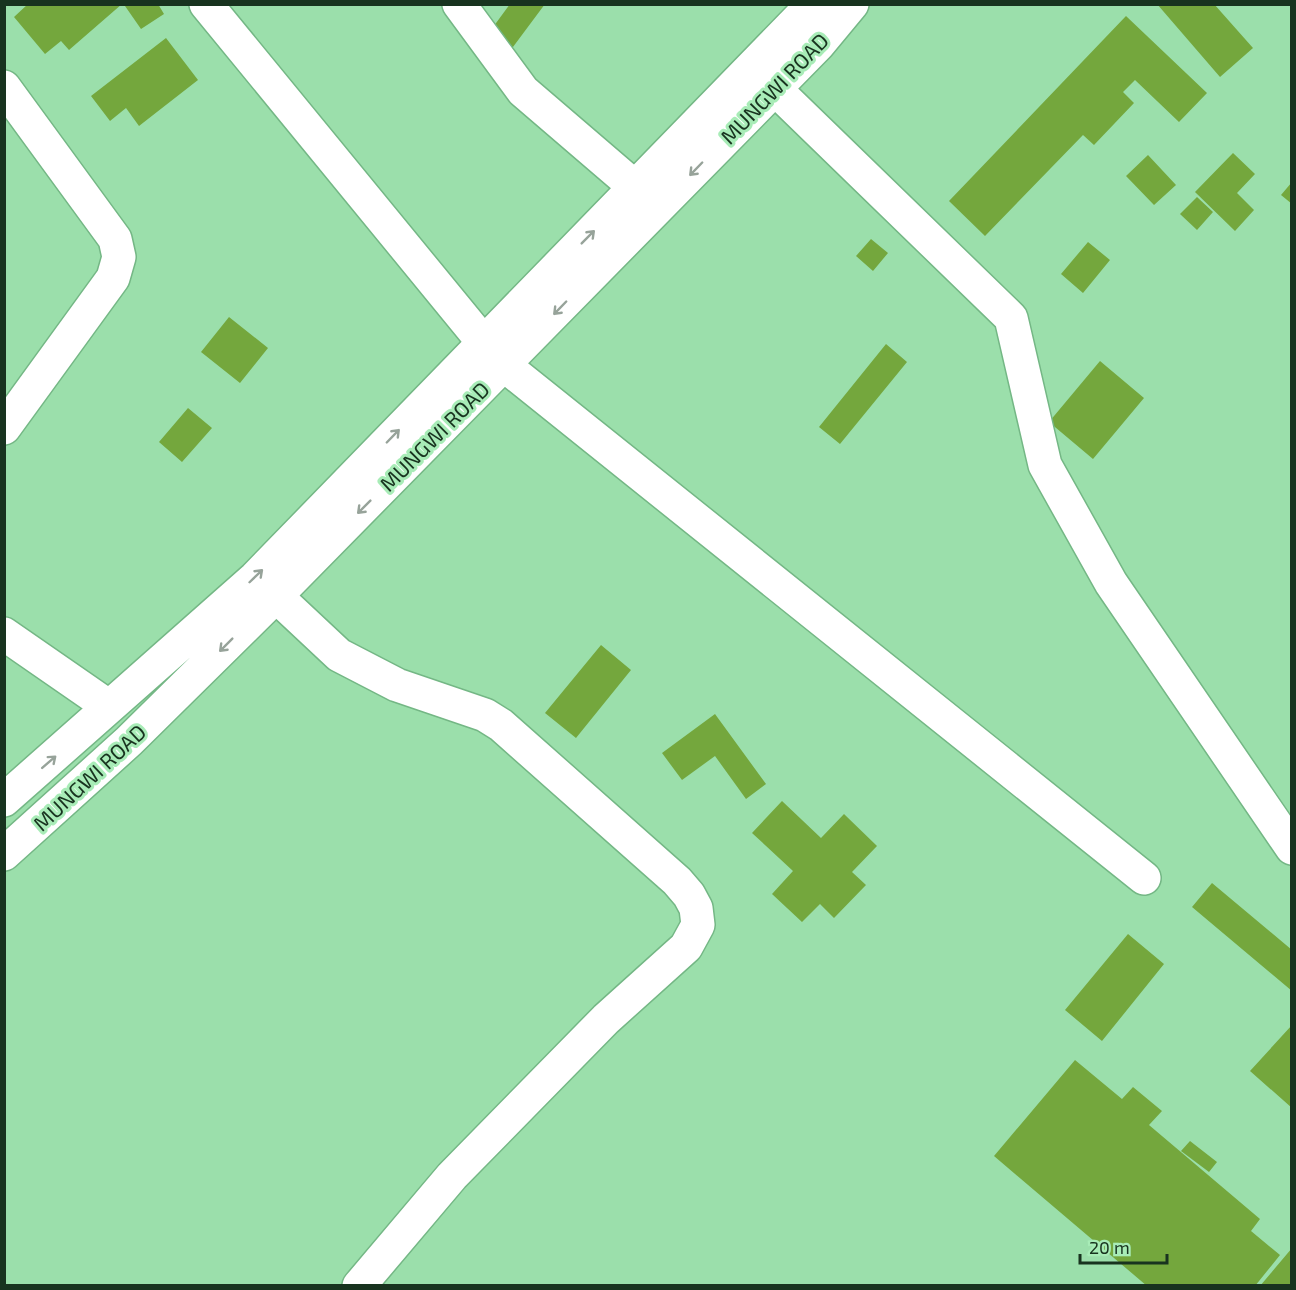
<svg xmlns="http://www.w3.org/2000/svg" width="1296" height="1290" viewBox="0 0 1296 1290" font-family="'Exo 2',sans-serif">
<rect width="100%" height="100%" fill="#9bdfab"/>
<path fill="#74a73d" d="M28,4H122L69,50L61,41L45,54L14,17Z
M127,4H158L164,14L141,29L125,6Z
M510,4H545L510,51L488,34Z
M1157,4H1214L1253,48L1220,77Z
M1126,16L1207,93L1179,122L1135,80L1123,92L1134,103L1094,145L1083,135L985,236L949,201Z
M166,38L198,80L139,126L126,108L110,121L91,96Z
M1233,153L1255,174L1237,193L1254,210L1235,231L1195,192Z
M1148,155L1176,185L1154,205L1126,176Z
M1292,182V204L1281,195Z
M1197,197L1213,212L1197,230L1180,214Z
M871,239L888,253L873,271L856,256Z
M1088,242L1110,260L1083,293L1061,274Z
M229,317L268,348L240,383L201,352Z
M886,344L907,362L840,444L819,427Z
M1100,361L1144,398L1093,459L1049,422Z
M188,408L212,428L182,462L159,442Z
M601,645L631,670L576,738L545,713Z
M715,714L766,784L746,799L715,756L682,780L662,753Z
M782,801L821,838L844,814L877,846L852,872L866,885L834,918L820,904L802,922L772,894L793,871L752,833Z
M1212,883L1292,950V991L1192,907Z
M1128,934L1164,964L1102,1041L1065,1010Z
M1292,1025V1108L1250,1071Z
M1075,1060L1122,1099L1133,1087L1162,1111L1149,1125L1260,1219L1251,1231L1280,1255L1255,1286H1147L994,1156Z
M1190,1141L1217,1162L1209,1172L1181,1151Z
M1292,1248V1286H1260Z"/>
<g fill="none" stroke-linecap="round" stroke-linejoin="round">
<g stroke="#74b785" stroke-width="36">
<path id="minor" d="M206,4L484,343
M459,4L523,91L636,188
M4,87L115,239L119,257L113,278L4,428
M775,89L1011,318L1045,465L1111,583L1292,848
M504,365L1144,878
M276,596L339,655L397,685L485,715L501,725L677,881L689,895L696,908L698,925L686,947L606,1019L452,1176L359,1286
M4,634L108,706"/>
</g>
<g stroke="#74b785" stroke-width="36">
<path id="major" d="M4,800L255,578L813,4
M4,854L129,741L276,596L818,45L852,4"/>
</g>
<use href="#minor" stroke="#fff" stroke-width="33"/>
<use href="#major" stroke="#fff" stroke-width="33"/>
</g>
<defs><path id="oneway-shaft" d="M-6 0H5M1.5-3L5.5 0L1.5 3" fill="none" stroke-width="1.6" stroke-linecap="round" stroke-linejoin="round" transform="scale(1.5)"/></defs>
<g stroke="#97a39a">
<use href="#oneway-shaft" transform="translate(696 169) rotate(134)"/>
<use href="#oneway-shaft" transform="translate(588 237) rotate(-45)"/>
<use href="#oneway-shaft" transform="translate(560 308) rotate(134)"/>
<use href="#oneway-shaft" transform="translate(393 436) rotate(-46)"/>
<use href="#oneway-shaft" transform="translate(364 507) rotate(135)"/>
<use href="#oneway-shaft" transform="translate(256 576) rotate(-44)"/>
<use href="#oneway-shaft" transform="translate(226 645) rotate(135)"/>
<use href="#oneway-shaft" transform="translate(49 762) rotate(-41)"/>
</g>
<g text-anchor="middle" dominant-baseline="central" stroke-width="6" stroke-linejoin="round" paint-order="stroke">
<g font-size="21" fill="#18331f" stroke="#a8ecb7">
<text transform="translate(774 88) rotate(-46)">MUNGWI ROAD</text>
<text transform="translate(434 436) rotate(-45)">MUNGWI ROAD</text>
<text transform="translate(89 777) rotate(-43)">MUNGWI ROAD</text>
</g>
</g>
<rect width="1296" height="1290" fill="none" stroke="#18331f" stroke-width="12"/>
<path d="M1080 1254v9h87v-9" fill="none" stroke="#18331f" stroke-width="3"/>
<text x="1089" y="1254" font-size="18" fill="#18331f" stroke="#a8ecb7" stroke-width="4.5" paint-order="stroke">20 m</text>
</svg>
